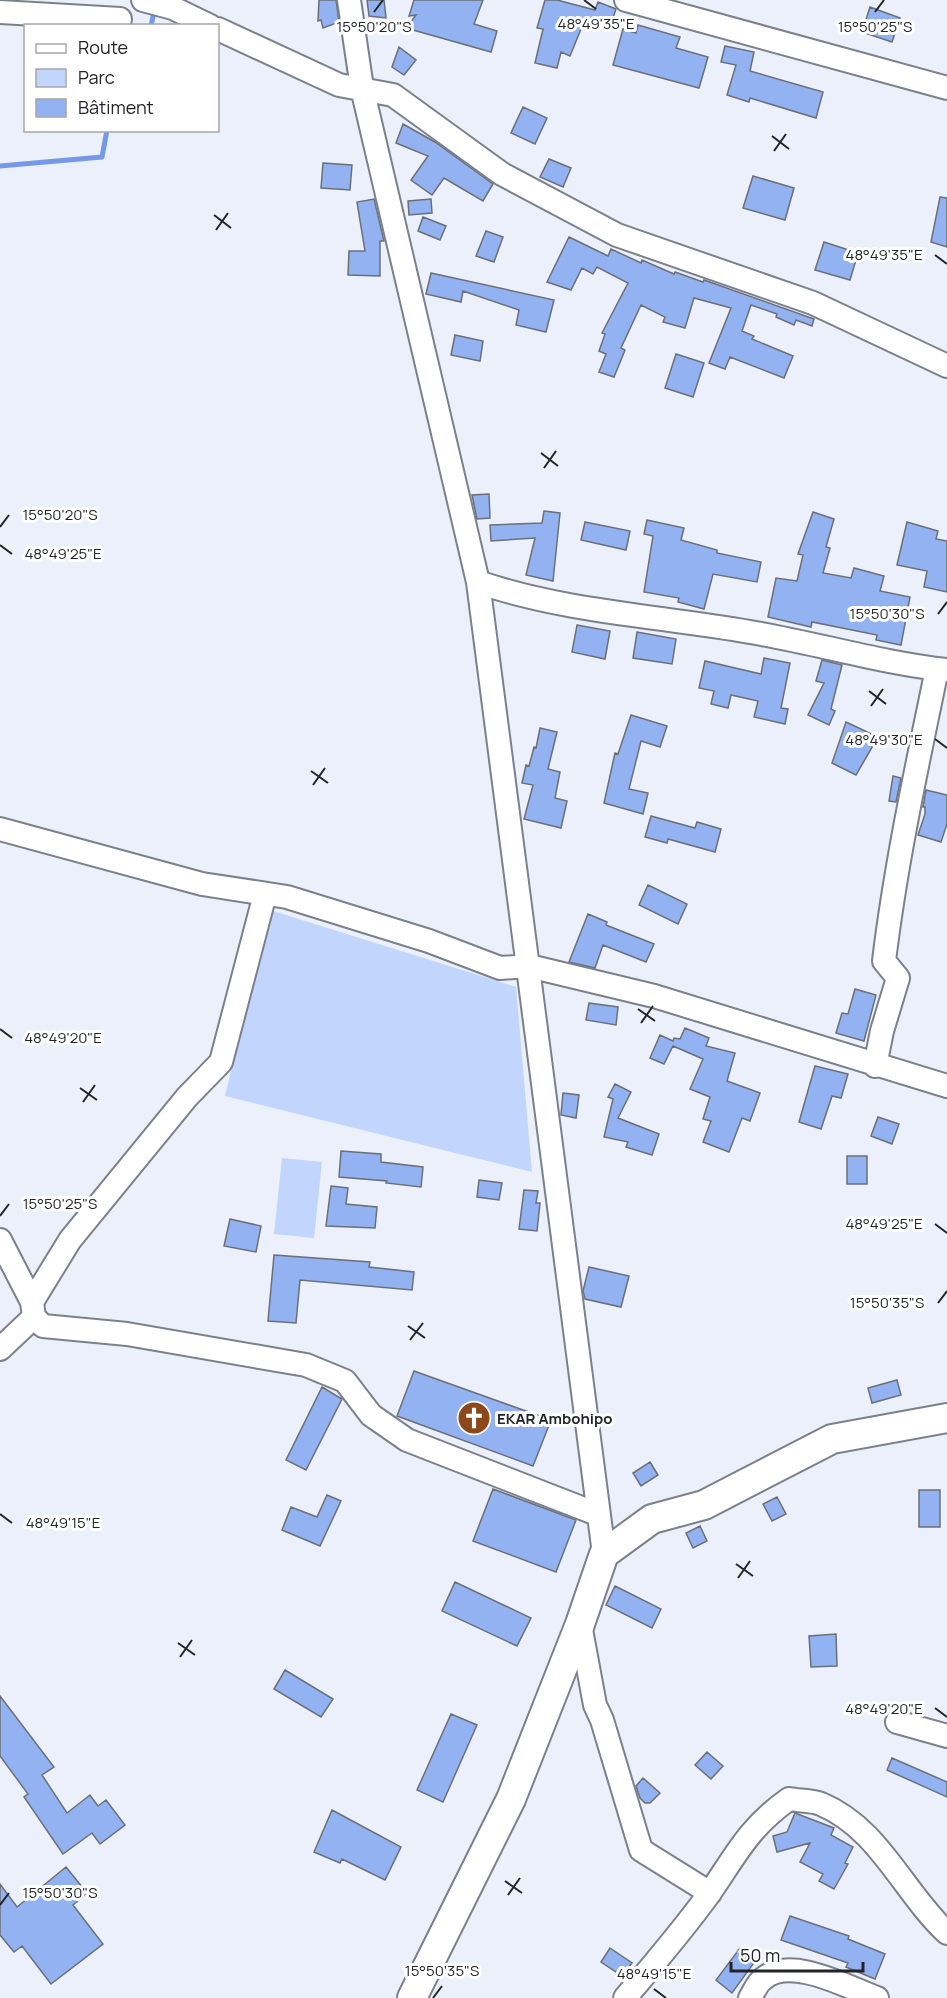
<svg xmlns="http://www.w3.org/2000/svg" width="947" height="1998" viewBox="0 0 947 1998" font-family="Manrope,sans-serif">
<rect width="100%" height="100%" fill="#ebf0fa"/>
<path fill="#c1d5fd" d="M270,910L516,987L532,1172L225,1096Z
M282,1158L322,1162L314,1238L274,1234Z"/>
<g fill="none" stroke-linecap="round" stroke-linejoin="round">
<path stroke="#7599e8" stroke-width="5" d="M151,26L155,7
M0,166L102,157L107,130"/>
</g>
<path fill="#93b2f1" stroke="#6b6f78" stroke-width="1.5" d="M319,0H336L339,22L323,28L321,20L318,21Z
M367,0H384L386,18L369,16Z
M414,0H483L474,24L497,31L491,52L406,28L416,15L409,16Z
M545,0H557L595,10L598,2L616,9L611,24L581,29L570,56L561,52L557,68L535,63L543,29L537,28Z
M870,7L900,18L892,42L862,32Z
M638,25L680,37L676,48L708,57L699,88L613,65L623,29L636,33Z
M725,46L754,52L750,71L823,92L816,118L750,98L749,102L727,95L736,65L721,62Z
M399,47L416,60L404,75L392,67Z
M523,107L547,118L535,144L511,133Z
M403,124L435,142L493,184L483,201L444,178L432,195L411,180L428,156L396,143Z
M549,159L571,168L563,187L540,177Z
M323,163L352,165L350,190L321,188Z
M753,176L794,188L785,220L743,208Z
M940,197L947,198V247L931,242Z
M374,199L384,241H380V276L348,275L349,251H365L357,202Z
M431,199L432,213L409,215L408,201Z
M423,217L446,226L440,240L418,231Z
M486,231L503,237L494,262L476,256Z
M569,237L608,256L611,249L641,263L642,260L674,274L675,272L703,282L704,280L814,319L812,326L796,320L794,325L776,317L777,314L751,305L742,331L754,336L752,339L793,356L784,378L730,357L725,369L709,363L731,308L694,298L685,328L663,322L665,317L641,305L621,348L625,350L614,377L599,372L606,354L599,351L605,334L602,333L628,283L597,267L593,274L582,268L571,290L547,282Z
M824,242L858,253L850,280L815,270Z
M431,273L554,300L546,332L516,325L519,310L463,291L461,302L426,294Z
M455,335L483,341L480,361L451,355Z
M676,354L704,363L693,397L665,388Z
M489,494L490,518L477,519L472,495Z
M544,511L560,513L553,581L526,575L535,538L491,541L490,525L542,523Z
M813,512L834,519L826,547L830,548L823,573L851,578L854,568L884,576L880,591L910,597L901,645L876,640L877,635L812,622L811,627L768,617L776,578L797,581L803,555L798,554Z
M647,520L684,528L681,540L717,550V553L761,562L757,582L713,574L704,609L678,602L679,598L644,592L653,536L644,534Z
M585,522L630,531L626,550L581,540Z
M907,522L938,531L936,539L947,541V592L924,587L927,571L897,565Z
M577,625L610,631L605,659L572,652Z
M637,632L676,639L672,664L633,658Z
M764,658L790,663L781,708L788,709L785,724L754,717L758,701L731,695L728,708L711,704L714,691L699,688L705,661L761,674Z
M822,660L842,665L831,709L835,711L829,725L808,715L824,683L816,681Z
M631,715L667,726L660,747L641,741L629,789L648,793L643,814L604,803L615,753L618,754Z
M846,722L878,737L856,775L832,763Z
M540,728L557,732L548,769L560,772L555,798L567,801L561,828L524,819L533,785L522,783L526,765L529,766L534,747L536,748Z
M893,776L901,778L896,802L889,801Z
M926,790L947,795V824L941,842L918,835L925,814V807H923Z
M651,816L695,828L697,822L721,829L715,852L668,839L667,843L645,837Z
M648,885L687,904L678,924L639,905Z
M588,914L607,922L606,925L654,944L646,962L603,945L595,968L569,962Z
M855,989L876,995L864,1041L836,1033L842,1013L848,1014Z
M589,1003L618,1007L616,1025L586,1020Z
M685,1028L709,1038L706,1046L735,1053L727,1081L760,1093L750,1121L742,1118L729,1152L703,1142L711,1121L703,1119L710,1097L690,1089L703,1059L673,1046L664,1064L650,1058L660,1035L673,1041L674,1038L680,1039Z
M815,1066L848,1074L841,1098L832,1096L821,1129L799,1122Z
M615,1084L631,1092L618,1118L659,1134L652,1155L626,1147L628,1142L604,1137L613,1099L608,1097Z
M563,1093L579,1095L576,1118L561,1115Z
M878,1117L899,1124L892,1144L871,1136Z
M341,1151L381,1154V1162L423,1167L421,1187L386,1183L387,1181L339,1177Z
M847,1156H867V1184H847Z
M479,1180L502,1183L499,1200L477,1197Z
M331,1186L348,1188L346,1204L377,1207L375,1228L326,1226Z
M524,1190L538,1191L536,1203H540L537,1231L519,1229Z
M230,1219L261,1226L256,1252L224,1246Z
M274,1255L370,1262L369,1267L414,1272L412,1290L300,1280L296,1323L268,1321Z
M589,1267L629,1276L621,1307L585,1299L583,1291Z
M414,1371L551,1420L533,1466L397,1416Z
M897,1380L901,1395L872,1403L868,1388Z
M322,1387L342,1399L306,1470L286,1460Z
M650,1462L658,1475L641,1486L633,1473Z
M493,1489L576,1520L556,1572L473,1541Z
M919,1490H940V1527H919Z
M327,1495L341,1501L320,1546L282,1530L291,1507L317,1517Z
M777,1497L786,1514L772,1521L763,1504Z
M700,1526L707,1541L693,1548L686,1533Z
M455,1582L531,1618L517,1646L442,1611Z
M615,1586L661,1609L652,1628L606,1605Z
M836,1634L837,1666L811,1667L809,1636Z
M285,1670L333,1699L321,1717L274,1689Z
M0,1696L54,1767L42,1775L67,1813L90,1795L98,1806L106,1800L125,1825L100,1844L92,1833L63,1854L24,1797L28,1794L0,1756Z
M451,1714L477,1725L443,1802L417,1790Z
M707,1752L723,1766L711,1779L695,1765Z
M892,1758L947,1782V1797L887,1770Z
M643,1778L660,1793L650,1803H645L640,1798L636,1786Z
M332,1810L401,1847L385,1880L342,1859L340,1863L314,1852Z
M795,1813L834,1828L831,1835L853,1847L845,1863L848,1864L834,1889L819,1881L823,1874L800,1862L810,1843L777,1852L773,1836L787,1832Z
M66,1867L87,1893L73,1905L103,1944L51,1984L22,1946L14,1952L0,1935V1884L17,1907Z
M790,1916L849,1936L848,1939L885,1954L875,1979L846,1967L848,1963L781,1940Z
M610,1948L632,1963L622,1976L601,1962Z
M740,1948L756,1960L732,1993L716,1980Z"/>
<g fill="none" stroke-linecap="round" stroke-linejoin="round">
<g stroke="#7c808a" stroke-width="26">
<path id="minor" d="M143,0L173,8L210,26
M349,0L362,88L478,582L604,1554
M626,0L947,88
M0,12L120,19
M218,29L339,85L393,95L502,174L617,235L813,303L947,366
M478,582C565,612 660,616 750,632C816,643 881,663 947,670
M0,829L202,884L287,897L429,941L500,968L529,966L654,996L947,1086
M875,1066L882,1031L898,978L884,961C896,862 917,766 937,669
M0,1240L32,1302
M34,1317L32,1302L70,1240L187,1097L221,1062L265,894
M0,1349L34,1317L43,1326L127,1334L306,1365L345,1381L371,1415L407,1440L597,1514
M580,1624L595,1705L602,1720L641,1850L710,1893
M897,1722L947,1736
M625,1998C654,1964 683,1930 709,1894C736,1855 748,1828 789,1799C799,1801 812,1800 821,1804C879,1828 903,1892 947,1933
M750,1998C754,1992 757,1983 763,1979C790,1955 847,1987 877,1998"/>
</g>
<g stroke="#7c808a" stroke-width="32">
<path id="major" d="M412,1998L511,1799L580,1624L604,1554L652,1519L704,1505L832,1439L947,1418"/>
</g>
<use href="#minor" stroke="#fff" stroke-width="22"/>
<use href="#major" stroke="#fff" stroke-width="28"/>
</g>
<path fill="none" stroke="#222427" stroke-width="2" d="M584,0L596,9M374,12L383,0M875,12L884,0M772,136L789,149M774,151L786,134M214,215L231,228M216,230L228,213M935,255L947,264M541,453L558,466M544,468L556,451M0,527L9,515M0,545L12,554M938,614L947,602M869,691L886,704M871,706L883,689M935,739L947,748M311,771L328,783M313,785L325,768M638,1009L655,1021M641,1023L653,1006M0,1029L12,1038M80,1088L97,1100M83,1102L95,1085M0,1216L9,1204M935,1224L947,1233M938,1303L947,1291M408,1326L425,1338M410,1340L423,1323M0,1514L12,1523M736,1564L753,1576M738,1578L750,1561M178,1643L195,1655M180,1657L192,1640M935,1708L947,1717M505,1881L522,1893M508,1895L520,1878M0,1905L9,1893M654,1989L666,1998M433,1998L442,1986"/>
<defs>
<g id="church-disc" transform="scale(1.725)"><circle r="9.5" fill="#8b481a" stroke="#fff"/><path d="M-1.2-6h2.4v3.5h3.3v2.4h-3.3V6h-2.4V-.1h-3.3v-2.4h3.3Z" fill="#fff"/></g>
</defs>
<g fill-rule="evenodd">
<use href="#church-disc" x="474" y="1418"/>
</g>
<g text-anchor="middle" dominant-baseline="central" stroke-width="6" stroke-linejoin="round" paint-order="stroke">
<g font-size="15" font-weight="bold" fill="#222427" stroke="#fff" text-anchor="start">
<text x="497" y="1418">EKAR Ambohipo</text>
</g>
</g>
<g font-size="15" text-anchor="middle" fill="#222427" stroke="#fff" stroke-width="6" stroke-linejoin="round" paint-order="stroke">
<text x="596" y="29">48°49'35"E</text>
<text x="374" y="32">15°50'20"S</text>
<text x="875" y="32">15°50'25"S</text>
<text x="884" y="260">48°49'35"E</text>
<text x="60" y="520">15°50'20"S</text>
<text x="63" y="559">48°49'25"E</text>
<text x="887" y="619">15°50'30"S</text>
<text x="884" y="745">48°49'30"E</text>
<text x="63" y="1043">48°49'20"E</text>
<text x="60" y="1209">15°50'25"S</text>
<text x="884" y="1229">48°49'25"E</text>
<text x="887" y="1308">15°50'35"S</text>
<text x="63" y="1528">48°49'15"E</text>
<text x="884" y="1714">48°49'20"E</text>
<text x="60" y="1898">15°50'30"S</text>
<text x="442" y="1976">15°50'35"S</text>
<text x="654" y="1979">48°49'15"E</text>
</g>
<rect x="24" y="24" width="195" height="108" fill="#ffffff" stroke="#a7a7a9" stroke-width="1.5"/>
<rect x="36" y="44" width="30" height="9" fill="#ffffff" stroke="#a7a7a9" stroke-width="1.5"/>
<text x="78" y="54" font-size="18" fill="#222427">Route</text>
<rect x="36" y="69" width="30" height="18" fill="#c1d5fd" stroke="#a7a7a9" stroke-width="1.5"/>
<text x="78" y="84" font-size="18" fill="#222427">Parc</text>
<rect x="36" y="99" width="30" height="18" fill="#93b2f1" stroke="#a7a7a9" stroke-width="1.5"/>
<text x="78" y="114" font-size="18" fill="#222427">Bâtiment</text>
<path d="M731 1962v9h132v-9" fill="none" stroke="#222427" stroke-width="3"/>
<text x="740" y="1962" font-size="18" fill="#222427" stroke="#ffffff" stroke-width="4.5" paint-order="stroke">50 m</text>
</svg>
